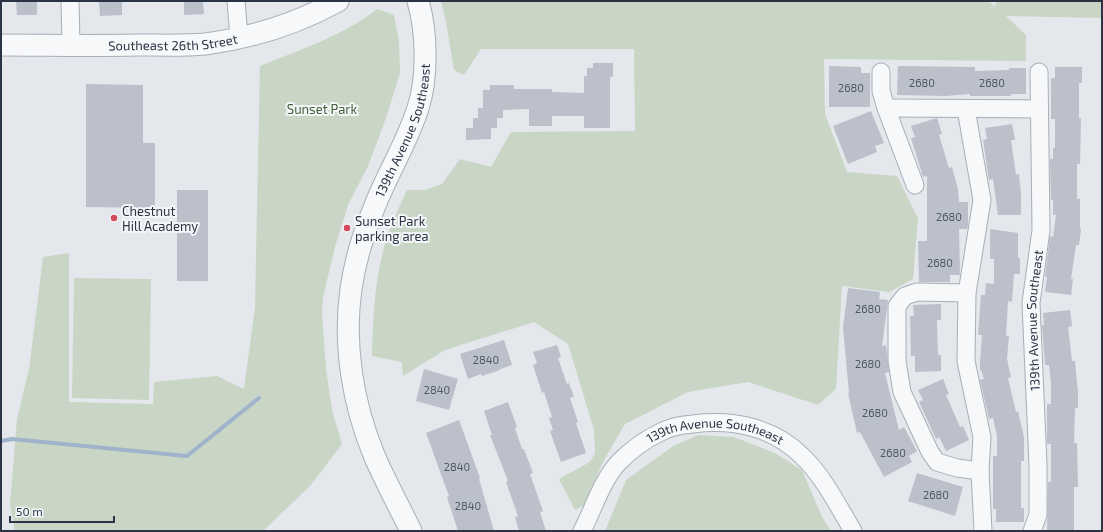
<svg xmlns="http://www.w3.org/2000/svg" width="1103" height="532" viewBox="0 0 1103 532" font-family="'Exo 2',sans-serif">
<rect width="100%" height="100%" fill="#e4e7ec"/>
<path fill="#c9d6c5" d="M441,1H989L995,7L996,1H1102V18L1006,16L1026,35V61L824,59L825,114L847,172L897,176L918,218L913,279L889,292L842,286L836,389L818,405L748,382L688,392L625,424L604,460L584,505L575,510L559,479L590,462L595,453L594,430L568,344L534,322L445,350L403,376L402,362L372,356C373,314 375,269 390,229C395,216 401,203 407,190H425L442,184L460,159L491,167L511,132L635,131L634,49H481L464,75L454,70L446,22Z
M377,9L394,15L399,41L400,73L386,118L368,166L348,205L335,247L323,297L322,314L326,369L332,410L342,444L310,486L263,531H15L10,505L17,419L29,369L43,257L69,253V402L153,404L154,382L217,376L244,389L255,307L260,66C299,50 343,36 377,9Z
M74,278L151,279L149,400L72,398Z
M698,435L734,437L775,453L802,470L822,517L831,531H605L626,480L673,446Z"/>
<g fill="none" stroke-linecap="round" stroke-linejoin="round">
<path stroke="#9fb4cc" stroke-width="4" d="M1,441L12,439L187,456L259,398"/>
</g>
<path fill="#bbc0ca" d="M16,1H37V15H17Z
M99,1H122V15L100,16Z
M184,1H203L204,14L184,15Z
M593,63H613V77H610V128H584V116H552V126H529V109L503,110V118H497V128H491V139L466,140V128H473V118H478V108H483V90H490V85H514V89H552V92L584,93V76H587V68H593Z
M829,66L861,67V73H870V107H829Z
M898,66L975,67V71L1009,70V68H1026V94H1011V96H970V94L946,96L897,95Z
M1055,67H1082V83H1079V118H1081L1080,164H1077V199H1080V229H1081L1079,245H1076L1071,279H1073L1071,295L1045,292L1047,277L1045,276L1050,236L1053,237L1056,215H1053V200H1051L1050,159H1053V148H1055V119H1051V78H1055Z
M86,84L143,85V143H155V208L86,207Z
M871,111L884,143L875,146L877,152L848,164L833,126Z
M937,118L942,134L939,135L949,168L952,167L958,189L959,202H968V225L967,229H959L960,275H950V282H919L918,241H927V176L923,177L911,138L915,137L911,126Z
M1012,124L1015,140H1011L1016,175L1019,174L1021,193V215H998L993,179L989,180L983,140L987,139L985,128Z
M177,190H208V281H177Z
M990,229L1018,233V258H1020V274H1014L1012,302L1008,301L1006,336H1009L1007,359L1011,377L1008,378L1016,412L1018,411L1024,437V461H1021V508H1024V522H996V509H993V456H997V436L993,418L989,419L980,380L984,379L981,370H980V362L982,335H978L981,295H985L986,283L994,284V259H990Z
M848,288L880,292L879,299L888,300L882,346L886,345L889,372L885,373L899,430L904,427L917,451L909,456L912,462L884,477L860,432L857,433L848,393H849L843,328Z
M941,304V320H937L938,355H941V371L915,372V356H911L910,316H914L913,305Z
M1070,310L1072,326L1068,327L1072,361H1075L1078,393V408H1075L1074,443H1077L1078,487H1074V531H1047L1048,482H1051V444H1047V404H1051V384L1049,365H1045L1042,325H1044L1043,313Z
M504,340L512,365L500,369V370L482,376L481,374L468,379L460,354Z
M557,345L561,357L558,358L567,384L569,383L574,397L570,398L578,422L576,423L586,453L561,462L550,431L553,430L549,418L552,417L544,392L542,393L533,365L537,363L533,352Z
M424,369L458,379L449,410L416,401Z
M943,379L949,394L946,395L960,427L963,426L969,440L946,451L939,437L936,439L919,402L923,400L918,390Z
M508,402L517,427L515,428L522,449H524L533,473L530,474L543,511L540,512L546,531H519L515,517L518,516L506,482L508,481L490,435H492L484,411Z
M459,420L480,478L479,479L494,531H458L447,497L449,496L426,433Z
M917,473L963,487L955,516L908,501Z"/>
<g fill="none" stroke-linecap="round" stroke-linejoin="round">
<g stroke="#a9aeb7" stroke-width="19">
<g id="minor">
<path d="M70,1L71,45"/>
<path d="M236,1L239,37"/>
<path d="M881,72V91L886,108L915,185"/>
<path d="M886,108L1039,109"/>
<path d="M966,109L982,200L967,293L966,361L982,437L980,471L983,531"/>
<path d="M967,293L917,292L905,296L897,306V361L902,392L930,452L937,462L957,468L980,471"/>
<path id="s1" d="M582,531C593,510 602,480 619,462C631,450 646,439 661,432C670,427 682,425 693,424C733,419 773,427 802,456C824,477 838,506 853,531"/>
<path id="s2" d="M1032,531L1038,515V465L1031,303L1041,230L1039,72"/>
</g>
</g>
<g stroke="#a9aeb7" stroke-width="23">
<g id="tertiary">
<path id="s3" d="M1,45C47,45 92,46 138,45C160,45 183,46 205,44C251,38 298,23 338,1"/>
<path id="s4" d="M411,531C399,506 385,481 374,455C353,404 343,345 351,289C355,262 363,234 374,208C387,174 407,143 418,108C428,77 427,32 418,1"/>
</g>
</g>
<use href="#minor" stroke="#f7f8fa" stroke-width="17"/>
<use href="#tertiary" stroke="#f7f8fa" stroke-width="21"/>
</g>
<g fill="#d1495b" stroke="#f4f6f9" stroke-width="1.5">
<circle cx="114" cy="218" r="4"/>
<circle cx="347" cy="228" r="4"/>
</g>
<g text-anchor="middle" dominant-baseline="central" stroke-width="4" stroke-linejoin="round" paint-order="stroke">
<g font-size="11" fill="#4f5766">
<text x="922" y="82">2680</text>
<text x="992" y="82">2680</text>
<text x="851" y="87">2680</text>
<text x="949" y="216">2680</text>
<text x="940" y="262">2680</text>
<text x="868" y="308">2680</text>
<text x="486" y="359">2840</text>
<text x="868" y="363">2680</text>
<text x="437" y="389">2840</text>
<text x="875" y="412">2680</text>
<text x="893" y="452">2680</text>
<text x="457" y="466">2840</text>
<text x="936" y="494">2680</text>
<text x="468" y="505">2840</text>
</g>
<g font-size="13" fill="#2b3445" stroke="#f4f6f9">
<text stroke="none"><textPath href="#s3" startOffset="172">Southeast 26th Street</textPath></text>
<text stroke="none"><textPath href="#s4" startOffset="422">139th Avenue Southeast</textPath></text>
<text stroke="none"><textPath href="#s2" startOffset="212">139th Avenue Southeast</textPath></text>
<text stroke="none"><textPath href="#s1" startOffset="186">139th Avenue Southeast</textPath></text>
</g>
<g font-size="13" fill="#3f6138" stroke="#f4f6f9">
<text x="322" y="109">Sunset Park</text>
</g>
<g font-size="13" fill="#2b3445" stroke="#f4f6f9" text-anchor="start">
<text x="122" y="211">Chestnut<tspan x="122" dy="15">Hill Academy</tspan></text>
<text x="355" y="221">Sunset Park<tspan x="355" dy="15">parking area</tspan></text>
</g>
</g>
<rect width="1103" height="532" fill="none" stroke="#2b3445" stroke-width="4"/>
<path d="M10 516v6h104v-6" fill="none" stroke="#2b3445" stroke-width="2"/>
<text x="16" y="516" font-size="12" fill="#2b3445" stroke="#f4f6f9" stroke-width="3" paint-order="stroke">50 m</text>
</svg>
